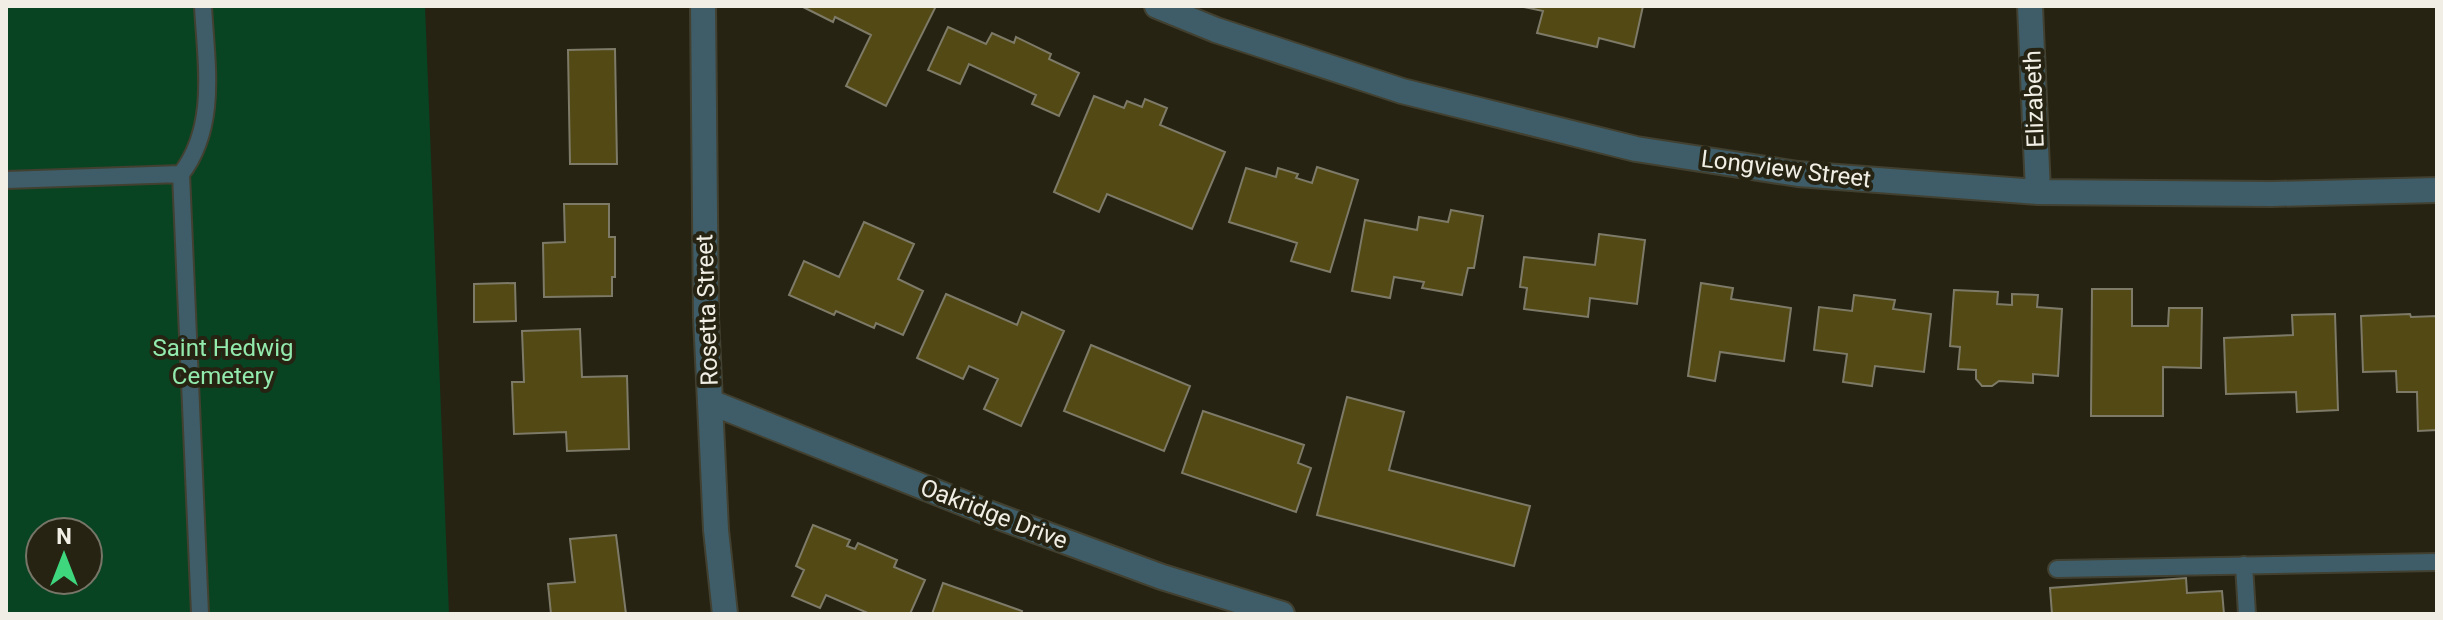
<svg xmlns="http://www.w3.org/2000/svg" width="2443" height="620" viewBox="0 0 2443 620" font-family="Roboto,sans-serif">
<rect width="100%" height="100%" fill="#262313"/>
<path fill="#094422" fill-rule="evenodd" d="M6,6H425L449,614H6ZM40,532H88V580H40Z"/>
<path fill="#524914" stroke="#7e7a68" stroke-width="2" d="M801,6H936L886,106L846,86L871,35L835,17L833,22Z
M1519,6H1643L1634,47L1599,38L1597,47L1537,33L1543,11Z
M948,27L986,44L992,33L1014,43L1016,37L1051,54L1049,59L1079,73L1059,116L1032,104L1036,95L969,64L960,84L928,70Z
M615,49L617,164H570L568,50Z
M1094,96L1124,108L1127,101L1142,107L1145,99L1167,108L1160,125L1225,152L1192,229L1107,194L1099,212L1054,192Z
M1317,167L1358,180L1330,272L1291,261L1297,243L1229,222L1246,168L1276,177L1278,168L1298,174L1296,178L1312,183Z
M564,204H609V237H615V277H612V296L544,297L543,243L565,242Z
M1451,210L1483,216L1474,268H1468L1462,295L1422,288L1424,282L1394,277L1390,298L1352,291L1365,220L1417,230L1419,217L1448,222Z
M864,222L914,244L898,279L923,291L903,335L876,323L874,328L836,311L834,315L789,295L804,261L839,277Z
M1599,234L1645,240L1637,304L1590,298L1588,317L1524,309L1527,288L1520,287L1524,257L1595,265Z
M515,283L516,321L474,322V284Z
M1701,283L1733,288L1731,299L1791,308L1784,361L1720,352L1715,381L1688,376Z
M2092,289H2132V326H2168L2169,308H2202L2201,368L2163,367V416H2091Z
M1954,290L1998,292L1997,304L2012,305V294L2038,295L2037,307L2062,309L2058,376L2033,374V383L1999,381L1992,386H1982L1976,379V370L1958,369L1960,347L1950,346Z
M946,294L1017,325L1022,312L1064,331L1021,426L984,409L998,379L969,366L963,379L917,358Z
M1854,295L1895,300L1893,309L1931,314L1924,372L1875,366L1872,386L1843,382L1847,354L1814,350L1819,307L1852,311Z
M2335,314L2338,410L2297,412L2296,392L2226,394L2224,338L2293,335L2292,315Z
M2410,314L2411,317L2437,316V430L2418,431L2417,392H2397L2396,371L2363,372L2361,316Z
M580,329L582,377L627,376L629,449L567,451L566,432L514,434L512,382H524L522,331Z
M1091,345L1190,386L1164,451L1064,411Z
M1347,397L1404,412L1389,470L1530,506L1514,566L1317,515Z
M1203,411L1304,445L1298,463L1311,468L1296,512L1182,473Z
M813,525L850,540L847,546L855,549L858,543L897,560L894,567L925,580L910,614H870L826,595L820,608L792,596L804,570L796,566Z
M616,535L626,614H551L548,584L575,582L570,539Z
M2186,578L2187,593L2222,591L2224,614H2052L2050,588Z
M943,583L1022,611L1021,614H932Z"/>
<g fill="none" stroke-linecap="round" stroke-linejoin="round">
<g stroke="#424030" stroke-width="20">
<path id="lane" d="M181,174L200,614
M6,180L181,174C218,126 206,63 203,6
M2244,565L2247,614
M2057,569L2437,562"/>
</g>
<g stroke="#424030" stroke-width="28">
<path id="street" d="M703,6L706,317L716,530L725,614
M1157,6L1216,30L1402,91L1636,149L1798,174L2038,192L2272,194L2437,190
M2030,6L2038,192
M710,402L991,514L1162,577L1282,614"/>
</g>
<use href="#lane" stroke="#3e5d68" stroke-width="16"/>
<use href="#street" stroke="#3e5d68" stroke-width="24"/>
</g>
<g text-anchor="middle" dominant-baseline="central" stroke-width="8" stroke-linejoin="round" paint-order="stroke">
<g font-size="24" fill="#f1efe5" stroke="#262313">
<text transform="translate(2034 99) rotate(-92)">Elizabeth</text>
<text transform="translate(1786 169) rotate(7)">Longview Street</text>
<text transform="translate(707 310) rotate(-92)">Rosetta Street</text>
<text transform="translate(994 514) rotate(21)">Oakridge Drive</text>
</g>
<g font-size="24" fill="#93eaad" stroke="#262313">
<text x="223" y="348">Saint Hedwig<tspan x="223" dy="28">Cemetery</tspan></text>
</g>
</g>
<rect width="2443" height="620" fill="none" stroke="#f1efe5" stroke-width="16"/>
<g transform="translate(64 556)"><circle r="38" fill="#262313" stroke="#777567" stroke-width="2"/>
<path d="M0-6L14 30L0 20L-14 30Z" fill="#3ed77d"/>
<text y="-12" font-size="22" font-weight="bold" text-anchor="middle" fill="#f1efe5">N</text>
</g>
</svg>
